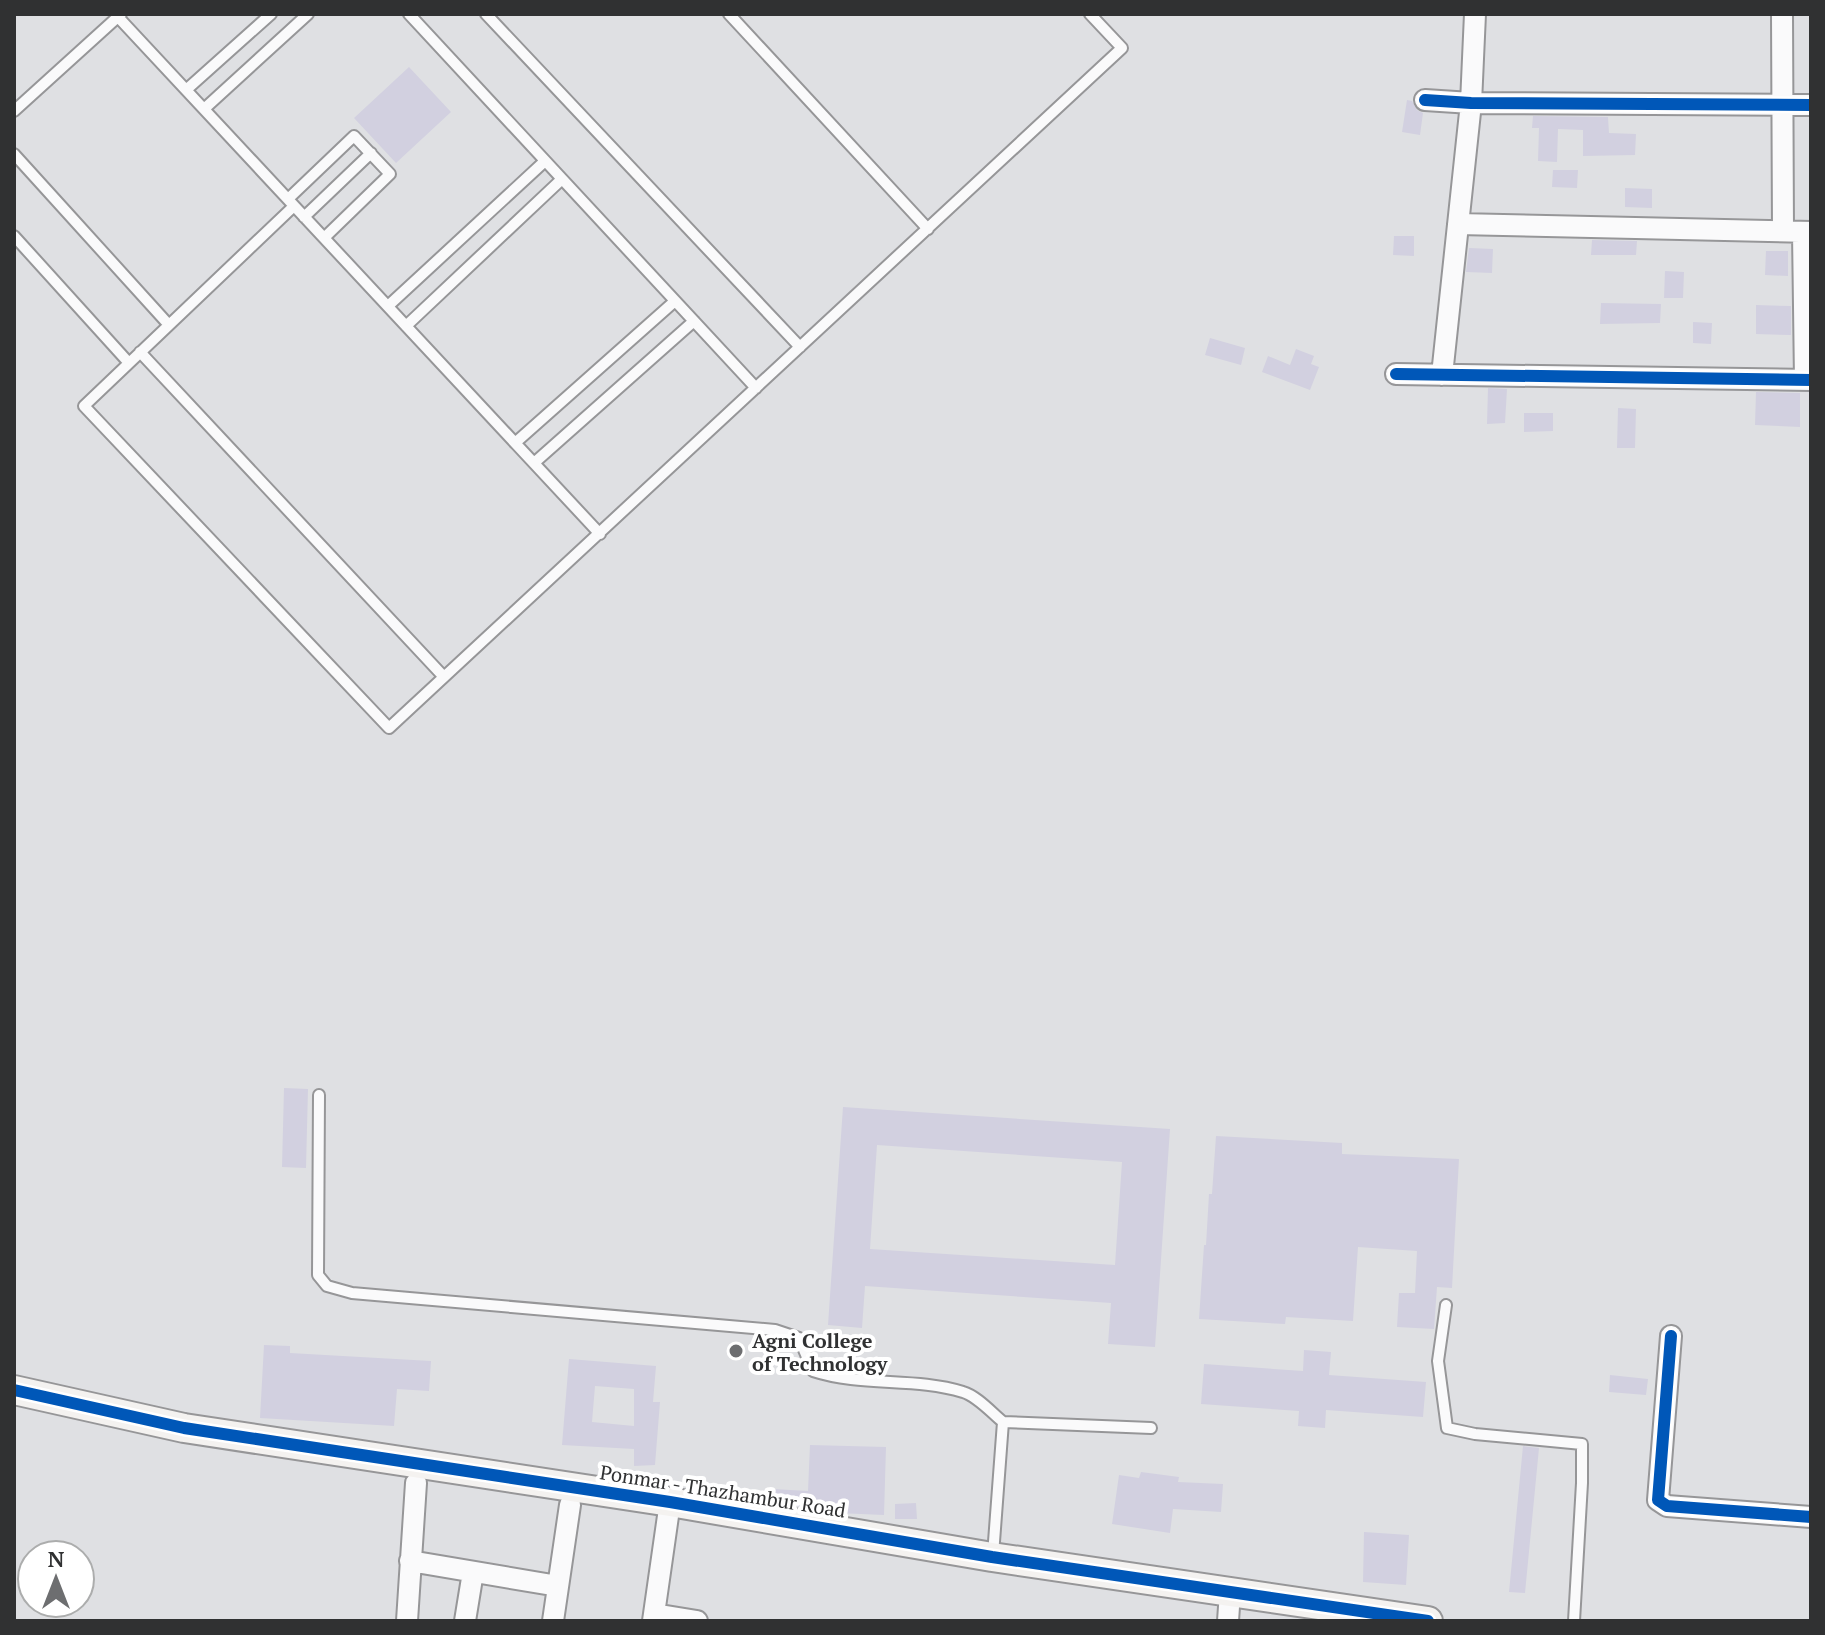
<svg xmlns="http://www.w3.org/2000/svg" width="1825" height="1635" viewBox="0 0 1825 1635" font-family="'PT Serif',serif">
<rect width="100%" height="100%" fill="#dfe0e3"/>
<path fill="#d2d0e0" fill-rule="evenodd" d="M409,67L451,112L396,163L354,118Z
M1407,100L1412,101L1417,110L1423,113L1420,135L1402,132Z
M1533,116L1608,117L1609,133L1636,134L1635,155L1583,156V130L1558,129L1557,162L1538,161L1539,128H1532Z
M1553,170H1578L1577,188L1552,187Z
M1625,188L1652,189V208L1625,207Z
M1394,236H1414V256L1393,255Z
M1592,240L1637,241L1636,255H1591Z
M1469,248L1493,249L1492,273L1466,272Z
M1766,251H1788V276L1765,275Z
M1665,271L1684,272L1683,298H1664Z
M1601,303L1661,304L1660,323L1600,324Z
M1756,305L1791,306V335L1756,334Z
M1693,322L1712,323L1711,344L1693,343Z
M1210,338L1245,348L1241,365L1205,355Z
M1296,349L1314,356L1311,364L1319,367L1310,390L1262,372L1268,356L1290,365Z
M1488,388L1507,389L1505,423L1487,424Z
M1756,392L1800,393V427L1755,425Z
M1618,408L1636,409L1635,448H1617Z
M1524,413H1553V431L1524,432Z
M284,1088L308,1089L306,1168L282,1167Z
M843,1107L1170,1129L1155,1347L1108,1344L1111,1303L865,1286L862,1328L828,1325ZM877,1145L1122,1162L1115,1265L870,1249Z
M1216,1136L1342,1143V1154L1459,1159L1452,1288L1437,1287L1434,1329L1397,1327L1399,1293H1415L1417,1251L1358,1247L1353,1321L1286,1317L1285,1324L1199,1319L1204,1245H1206L1209,1194H1212Z
M264,1345L290,1346V1353L431,1361L429,1391L397,1389L394,1426L260,1418Z
M1304,1350L1331,1352L1329,1375L1426,1382L1423,1417L1326,1410L1325,1428L1298,1426L1299,1411L1201,1404L1204,1364L1303,1371Z
M569,1359L656,1366L653,1402H660L655,1465L634,1466V1449L562,1445ZM595,1386L634,1389V1426L592,1422Z
M1610,1375L1648,1379L1646,1395L1609,1392Z
M810,1445L886,1447L884,1515L838,1513L773,1502V1489L808,1491Z
M1523,1446L1539,1448L1525,1593L1509,1592Z
M1141,1472L1179,1477L1178,1482L1223,1484L1221,1512L1173,1509L1170,1533L1112,1524L1119,1475L1139,1478Z
M916,1503L917,1519H895V1504Z
M1364,1532L1409,1535L1406,1585L1363,1582Z"/>
<g fill="none" stroke-linecap="round" stroke-linejoin="round">
<g stroke="#969698" stroke-width="14">
<path id="lane" d="M409,14L756,388
M486,14L800,347
M729,14L928,229
M118,17L600,534
M186,90L271,14
M204,109L308,14
M14,111L121,14
M14,154L169,325
M288,199L354,136L390,174L324,238
M294,206L84,406L389,728L1122,48L1090,14
M304,217L371,153
M14,236L129,363
M388,306L545,161
M406,326L562,179
M140,352L444,677
M515,443L675,301
M534,463L694,321
M319,1095L318,1275L327,1286L352,1293L775,1330L799,1338L813,1371C862,1387 915,1377 963,1392C977,1396 992,1413 1003,1422L993,1555
M1446,1305L1438,1361L1447,1428L1475,1434L1582,1444V1483L1574,1621
M1003,1422L1151,1428"/>
</g>
<g stroke="#969698" stroke-width="24">
<path id="street" d="M1782,14L1783,231
M1425,100L1471,103L1811,105
M1458,224L1811,232
M1803,232L1805,380
M1396,374L1811,380
M1442,375L1471,103L1475,14
M1671,1336L1658,1500L1667,1506L1811,1517
M410,1561L558,1586
M654,1614L697,1621
M407,1621L416,1483
M465,1621L473,1572
M553,1621L570,1505
M653,1621L670,1502
M1228,1621L1230,1592"/>
</g>
<g stroke="#969698" stroke-width="32">
<path id="secondary" d="M14,1390L184,1428L670,1502L992,1557L1428,1621"/>
</g>
<use href="#lane" stroke="#fafafb" stroke-width="10"/>
<use href="#street" stroke="#fafafb" stroke-width="20"/>
<use href="#secondary" stroke="#f4f2f0" stroke-width="28"/>
<g stroke="#fff" stroke-width="17">
<path id="cycleway" d="M1425,100L1471,103L1811,105
M1396,374L1811,380
M1671,1336L1658,1500L1667,1506L1811,1517
M14,1390L184,1428L670,1502L992,1557L1428,1621"/>
</g>
<use href="#cycleway" stroke="#0057b8" stroke-width="12"/>
</g>
<circle fill="#6d6e70" stroke="#fff" stroke-width="3" cx="736" cy="1351" r="8"/>
<g text-anchor="middle" dominant-baseline="central" stroke-width="8" stroke-linejoin="round" paint-order="stroke">
<g font-size="20" font-weight="bold" fill="#303132" stroke="#fff" text-anchor="start">
<text x="752" y="1340">Agni College<tspan x="752" dy="23">of Technology</tspan></text>
</g>
<g font-size="20" fill="#303132" stroke="#fff">
<text transform="translate(723 1491) rotate(9)">Ponmar - Thazhambur Road</text>
</g>
</g>
<rect width="1825" height="1635" fill="none" stroke="#303132" stroke-width="32"/>
<g transform="translate(56 1579)"><circle r="38" fill="#ffffff" stroke="#acadad" stroke-width="2"/>
<path d="M0-6L14 30L0 20L-14 30Z" fill="#6d6e70"/>
<text y="-12" font-size="22" font-weight="bold" text-anchor="middle" fill="#303132">N</text>
</g>
</svg>
